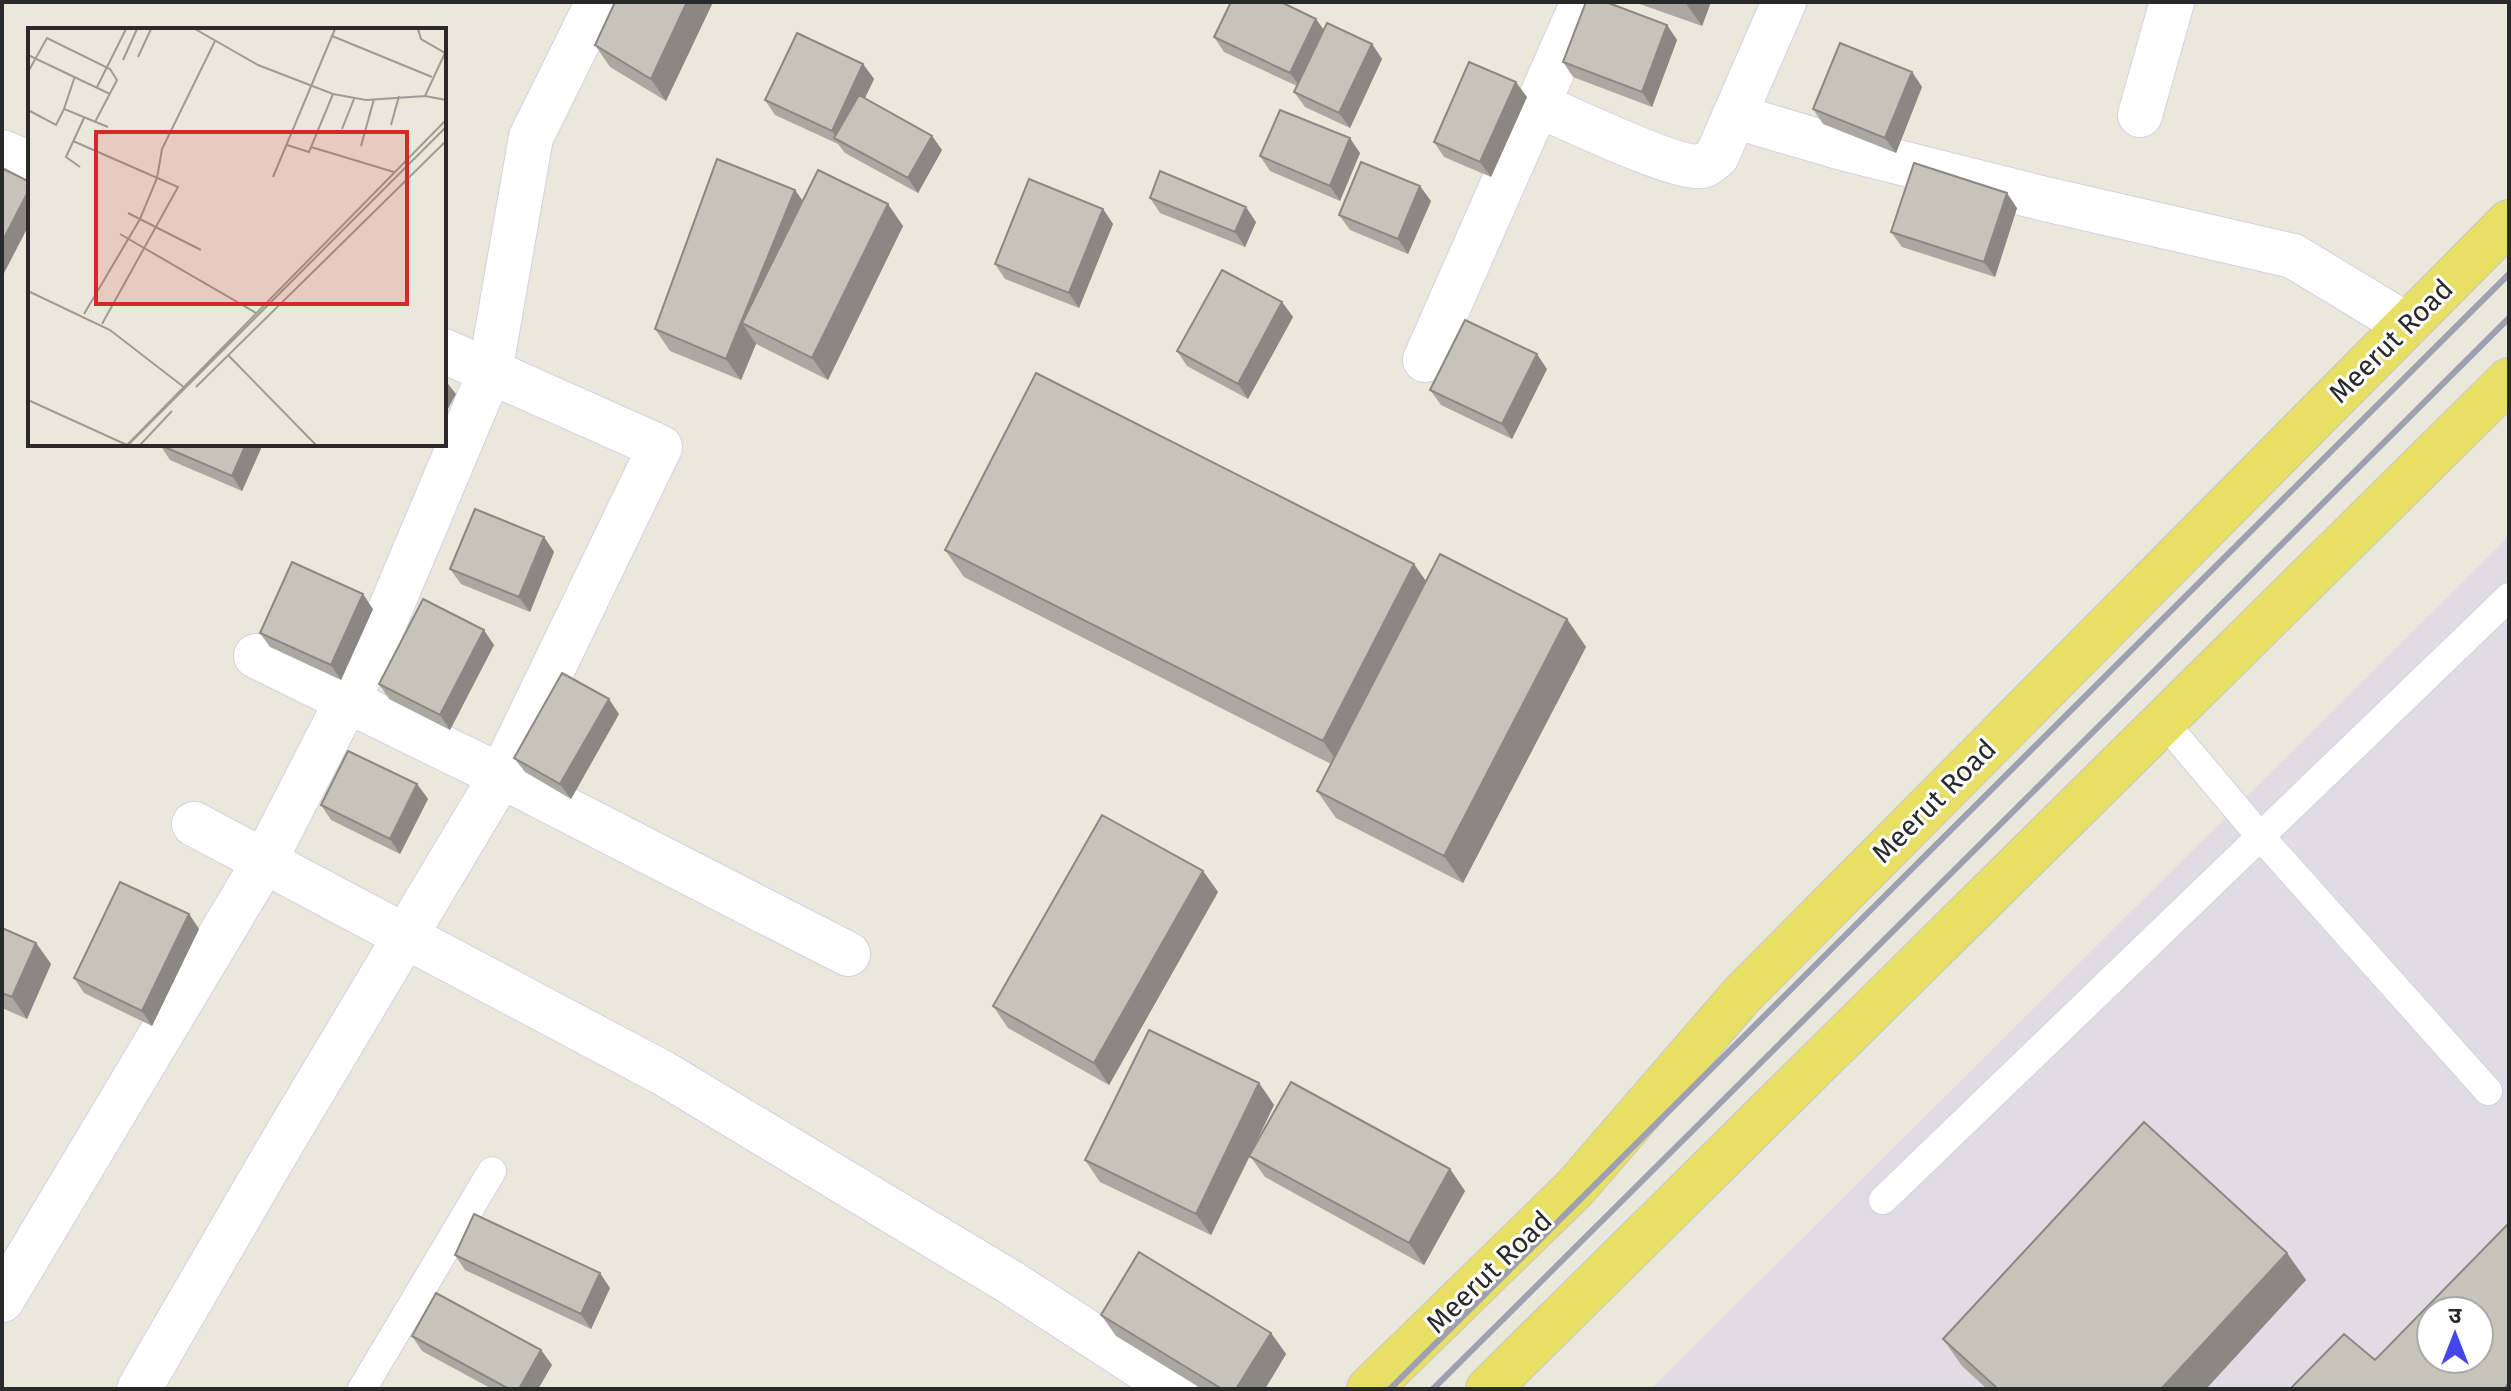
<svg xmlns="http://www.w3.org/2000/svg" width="2511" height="1391" viewBox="0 0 2511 1391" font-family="'Fira Sans','Noto Sans Devanagari',sans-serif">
<rect width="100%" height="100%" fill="#eae7db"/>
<path fill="#dfdce3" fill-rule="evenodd" d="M2509,536V1389H1651ZM2431,1311H2479V1359H2431Z"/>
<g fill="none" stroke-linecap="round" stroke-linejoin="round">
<g stroke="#d1d1e1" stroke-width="30">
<path id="service" d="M2164,722L2260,836L2488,1091
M1883,1200L2509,597
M362,1389L492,1171"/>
</g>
<g stroke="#d1d1e1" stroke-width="46">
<path id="minor" d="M1538,105C1566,117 1678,171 1702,166C1707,165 1713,159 1717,156L1784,2
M2140,115L2172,2
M1737,117L1842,148L2037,197L2293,256L2407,325
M2,152L30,164
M1425,360L1583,2
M256,656L501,776L848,954
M194,824L663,1073L1010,1282L1175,1389
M2,1300L264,862L373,650L490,372L531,137L598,2
M139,1389L283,1141L501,776L660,447L444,351"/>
</g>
<g stroke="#c7c7c7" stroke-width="46">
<path id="primary" d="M1369,1389L1575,1188L1741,996L2509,222
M1488,1389L2509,380"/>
</g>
<use href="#service" stroke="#fff" stroke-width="28"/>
<use href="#minor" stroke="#fff" stroke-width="44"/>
<use href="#primary" stroke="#e7e064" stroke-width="44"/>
<path stroke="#9f9fb2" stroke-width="6" d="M1390,1389L2509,274
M1433,1389L2509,318"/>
</g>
<path fill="#aaa8a1" d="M615,2H713L666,101L610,67L595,45Z
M1634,2H1711L1702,26Z
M1667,25L1677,40L1652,107L1573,77L1563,62Z
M1324,30L1372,44L1382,59L1350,128L1305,107L1294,92L1297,86L1224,52L1214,37Z
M863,64L874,79L865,98L932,136L942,150L918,193L845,153L838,144L775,115L765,100Z
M1912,72L1922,87L1896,153L1823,124L1813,109Z
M1527,97L1491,177L1444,157L1434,142Z
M1360,153L1340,201L1270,171L1260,156Z
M795,190L803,201L903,226L828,380L756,344L741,380L670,351L655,329Z
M1150,198L1256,222L1245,247L1160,213Z
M1431,201L1408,254L1350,230L1339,215Z
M2017,208L1995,277L1902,247L1891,232Z
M1103,209L1113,224L1079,308L1005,279L995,264Z
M1282,302L1293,317L1248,399L1187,366L1177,351Z
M1547,369L1512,439L1441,405L1430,390Z
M160,444H263L242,491L170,460L160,445Z
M544,537L554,552L530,612L461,584L450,569Z
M945,550L1426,581L1567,619L1586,647L1463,883L1336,818L1317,791L1331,764L964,577Z
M373,609L341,680L270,647L260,633Z
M494,645L450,730L389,699L379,684Z
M619,714L571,799L525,772L514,758Z
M417,784L428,799L400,854L331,820L321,805Z
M1203,871L1218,892L1109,1085L1008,1028L993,1006Z
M189,914L199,929L152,1026L84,993L74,978Z
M2,928L36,943L51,964L27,1019L2,1008Z
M1259,1083L1274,1105L1251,1153L1450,1169L1465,1191L1424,1265L1265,1177L1250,1156L1211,1235L1100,1182L1085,1160Z
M2287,1253L2306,1280L2206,1389H1987L1962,1366L1943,1339Z
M455,1255L610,1288L591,1329L465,1270Z
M1101,1315L1271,1333L1286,1354L1265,1389H1202L1116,1336Z
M412,1336L541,1350L552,1365L538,1389H492L422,1351Z"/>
<path fill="#8b8883" d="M687,2H713L666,101L651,79Z
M1688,2H1711L1702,26L1687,5Z
M1316,19L1327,34L1301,88L1290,73Z
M1667,25L1677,40L1652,107L1642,92Z
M1372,44L1382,59L1350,128L1339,113Z
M863,64L874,79L843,143L838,141L832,131Z
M1912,72L1922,87L1896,153L1885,138Z
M1516,82L1527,97L1491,177L1480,162Z
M932,136L942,150L918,193L908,178Z
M1350,138L1360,153L1340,201L1330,186Z
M1420,186L1431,201L1408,254L1398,239Z
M30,188V223L2,277V242Z
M795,190L810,212L742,323L756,344L741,380L726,359Z
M2007,193L2017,208L1995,277L1984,262Z
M888,204L903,226L828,380L812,358Z
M1246,207L1256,222L1245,247L1235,232Z
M1103,209L1113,224L1079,308L1069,293Z
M1282,302L1293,317L1248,399L1238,384Z
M1537,354L1547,369L1512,439L1502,424Z
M445,380L456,394L444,416V382Z
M246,444H263L242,491L232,476Z
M544,537L554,552L530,612L519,597Z
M1414,564L1433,591L1342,769L1323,741Z
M363,594L373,609L341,680L331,665Z
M1567,619L1586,647L1463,883L1444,856Z
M484,630L494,645L450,730L440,715Z
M609,699L619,714L571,799L560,784Z
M417,784L428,799L400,854L390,839Z
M1203,871L1218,892L1109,1085L1094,1063Z
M189,914L199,929L152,1026L142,1011Z
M36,943L51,964L27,1019L12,997Z
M1259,1083L1274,1105L1211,1235L1196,1214Z
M1450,1169L1465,1191L1424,1265L1409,1243Z
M2287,1253L2306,1280L2206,1389H2161Z
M600,1273L610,1288L591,1329L581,1314Z
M1271,1333L1286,1354L1265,1389H1236Z
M541,1350L552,1365L538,1389H519Z"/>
<path fill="#c6c3bb" stroke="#8b8883" stroke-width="2" fill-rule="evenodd" d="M615,2H687L651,79L595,45Z
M1231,2H1281L1316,19L1290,73L1214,37Z
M1586,2H1606L1667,25L1642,92L1563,62Z
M1327,23L1372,44L1339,113L1294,92Z
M797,33L863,64L832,131L765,100Z
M1840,43L1912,72L1885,138L1813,109Z
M1469,62L1516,82L1480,162L1434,142Z
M859,95L932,136L908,178L834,138Z
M1280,110L1350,138L1330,186L1260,156Z
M717,159L795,190L726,359L655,329Z
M1361,162L1420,186L1398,239L1339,215Z
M1914,163L2007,193L1984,262L1891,232Z
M2,168L30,182V188L2,242Z
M818,170L888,204L812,358L742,323Z
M1160,171L1246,207L1235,232L1150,198Z
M1029,179L1103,209L1069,293L995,264Z
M1222,270L1282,302L1238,384L1177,351Z
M1465,320L1537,354L1502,424L1430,390Z
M1036,373L1414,564L1323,741L945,550Z
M160,444H246L232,476L160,445Z
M475,509L544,537L519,597L450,569Z
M1440,554L1567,619L1444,856L1317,791Z
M292,562L363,594L331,665L260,633Z
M423,599L484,630L440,715L379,684Z
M562,673L609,699L560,784L514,758Z
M348,751L417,784L390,839L321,805Z
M1102,815L1203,871L1094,1063L993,1006Z
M120,882L189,914L142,1011L74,978Z
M2,928L36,943L12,997L2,993Z
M1149,1030L1259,1083L1196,1214L1085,1160Z
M1291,1082L1450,1169L1409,1243L1249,1156Z
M2144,1122L2287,1253L2161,1389H1998L1943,1339Z
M474,1214L600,1273L581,1314L455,1255Z
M2509,1223V1383L2504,1389H2290L2344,1334L2375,1360ZM2431,1311H2479V1359H2431Z
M1139,1252L1271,1333L1236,1389H1222L1101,1315Z
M436,1293L541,1350L519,1389H509L412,1336Z"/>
<g text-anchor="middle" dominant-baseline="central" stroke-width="6" stroke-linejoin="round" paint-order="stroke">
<g font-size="28" fill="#292929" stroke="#fff">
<text transform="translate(2391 341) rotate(-45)">Meerut Road</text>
<text transform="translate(1934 801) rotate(-45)">Meerut Road</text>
<text transform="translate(1489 1272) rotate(-44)">Meerut Road</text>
</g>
</g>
<g transform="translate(28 28)">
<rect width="418" height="418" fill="#eae7db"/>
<path fill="none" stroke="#9d9b94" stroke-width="2" d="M167,1L230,37L305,66L338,72L397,68L418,72M390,1L393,11L417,25L397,68M304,8L404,49M0,27L82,66M110,29L123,1M95,32L109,1M0,44L19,10L82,41L89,52L67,94M47,48L36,81L80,99M69,59L98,1M0,82L28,97L36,81M363,97L371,68M314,101L326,71M45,113L150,159L74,296M259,117L281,124L305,66M333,118L346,71M283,119L366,144M52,139L38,129L56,90M245,149L307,1M100,185L173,222M92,206L228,285M0,263L82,302L157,360M56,286L112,191L129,150L134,121L187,13M200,327L288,417M168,359L418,113M0,372L99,417M99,417L418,92M100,417L418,99M112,417L144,383"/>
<path fill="#d62828" fill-opacity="0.15" stroke="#d62828" stroke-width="4" d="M68,104H379V276H68Z"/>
<rect width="418" height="418" fill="none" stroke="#292929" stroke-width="4"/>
</g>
<rect width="2511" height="1391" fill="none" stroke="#292929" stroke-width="8"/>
<g transform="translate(2455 1335)"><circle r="38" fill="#ffffff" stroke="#a9a9a9" stroke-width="2"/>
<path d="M0-6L14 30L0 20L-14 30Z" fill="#4546ee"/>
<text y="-12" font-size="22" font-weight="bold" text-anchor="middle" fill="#292929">उ</text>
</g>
</svg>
